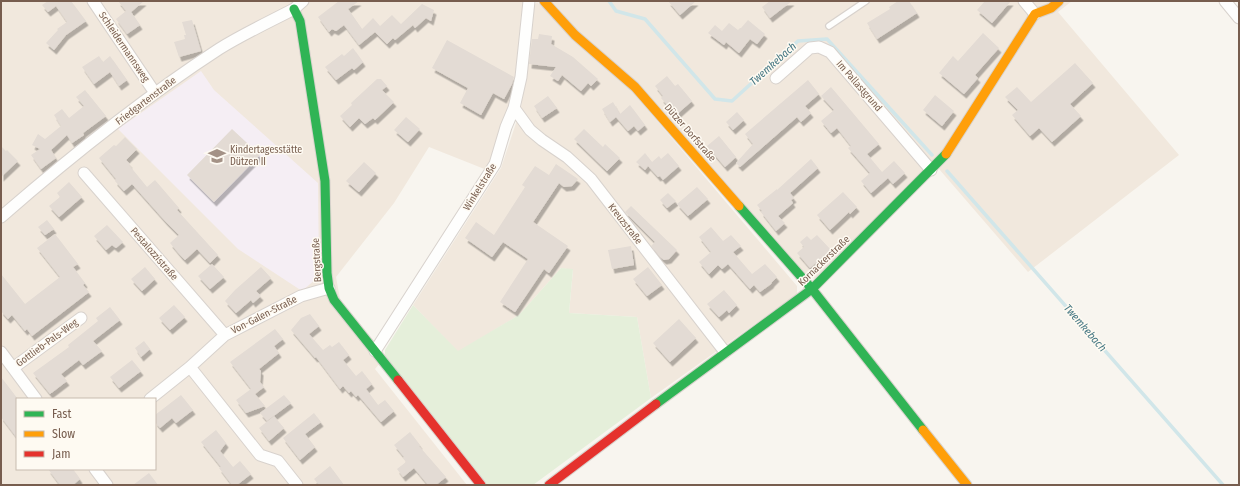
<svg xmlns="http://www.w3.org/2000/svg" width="1240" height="486" viewBox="0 0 1240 486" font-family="'Fira Sans Condensed',sans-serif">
<defs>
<filter id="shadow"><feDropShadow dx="2.5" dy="4.5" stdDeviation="0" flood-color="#0004"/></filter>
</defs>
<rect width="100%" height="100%" fill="#f8f5ef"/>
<path fill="#f1e8dd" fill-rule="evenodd" d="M1,1H524L517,77L511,110L487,170L429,147L394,203L336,277L340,299L385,357L375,369L467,485H1ZM17,399H155V469H17Z
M552,1H1072L1058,12L1179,155L1028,272L939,169L817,279L807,277L578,31Z
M537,2L631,90L797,286V294L651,398L637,317L569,313L573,270L561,268L519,315L458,352L413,305L501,168L521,108L534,5Z"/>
<path fill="#f5eef4" d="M201,71L214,90L318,183L319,271L317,278L302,291L238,249L118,129Z"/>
<path fill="#e5efda" d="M561,268L573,269L569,313L637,317L651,398L533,485H487L385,357V350L413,305L458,351L519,315Z"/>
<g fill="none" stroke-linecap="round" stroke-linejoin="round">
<path stroke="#d1e6e9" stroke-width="3.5" d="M609,1L616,11L645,19L715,99L732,101L798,41L827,39L932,155
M947,171L1223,485"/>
</g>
<path fill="#e3dbd4" filter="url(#shadow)" d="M48,1H71L86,21L66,35L54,50L46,43L58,30L57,29L67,22L56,6L48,12L42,5Z
M118,1H144L131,12L140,25L127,34L116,19L126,11Z
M339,1H359L348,9L362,29L373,18L380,26L392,15L401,24L422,4L434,10L431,21L426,18L415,28L413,25L395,40L393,38L387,44L375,32L359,45L344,25L336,31L332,29L329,32L318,17Z
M668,1H696L680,15Z
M770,1H792L770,18L762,7Z
M898,1H909L917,13L877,39L867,23L890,9L889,7Z
M985,1H1011L992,23L977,10Z
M192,20L201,51L179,57L174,42L185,39L184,35H186L182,22Z
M748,20L765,34L757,44L750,39L739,53L726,42L724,45L708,33L715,25L722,31L729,23L738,30L740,28H741Z
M983,33L999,48L975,75L978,78L964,94L939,73L953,56L958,61Z
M539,34L552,36L551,44L573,57L598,79L591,86L588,83L581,91L562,75L558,81L550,76L556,67L529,64L532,39H538Z
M447,40L514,77L512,84L504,99L493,93L481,115L460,103L468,88L432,68Z
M353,48L363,62L354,70L352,68L336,80L325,67L342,54L344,56Z
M99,56L103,62L110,56L127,80L119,86L110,72L94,84L82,67Z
M1075,63L1093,83L1070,104L1081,116L1052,142L1039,128L1030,136L1012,115L1018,110L1005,97L1017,87L1031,102Z
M667,76L675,86L678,84L692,101L676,115L661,98L663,96L655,86Z
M377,79H381L387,86L382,90L394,102L375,120L373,118L365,124L359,118L350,127L340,116L352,105L351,103Z
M808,80L819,94L805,106L811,113L801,122L797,117L740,167L736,163L753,144L745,134Z
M831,87L879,144L867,154L882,172L894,161L905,173L893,184L888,178L871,193L861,181L870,173L848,148L851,146L837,128L831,133L821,121L834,110L821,96Z
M85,90L106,116L83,133L84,135L72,143L67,135L51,150L56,158L41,169L31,155L40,149L32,145L38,134L45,139L61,126L54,115L62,109L69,118L84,106L76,97Z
M935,95L954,111L942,126L923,110Z
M548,96L557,108L542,118L534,106Z
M613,102L620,114L630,105L645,125L638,131L634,126L628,131L616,117L610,122L602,109Z
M737,112L744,120L733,130L726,122Z
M406,117L420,129L408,142L394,130Z
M232,129L260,155L214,202L187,175Z
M584,129L603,147L605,144L620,158L607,171L574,139Z
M719,136L736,157L725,167L707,146Z
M125,137L137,149L126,160L130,164L129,165L147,187L155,180L179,208L177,210L218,255L210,263L197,249L185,260L180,255L170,243L179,235L165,221L132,184L124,191L115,181L116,179L99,158L114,145L116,146Z
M1,146L6,151L7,150L18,161L1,177Z
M645,153L652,162L659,156L661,159L668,153L679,166L663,180L660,176L658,177L648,166L645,170L636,162Z
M811,159L818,168L790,193L794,198L791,200L793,203L778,216L785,223L776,231L761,212L762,211L757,205L777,189V190Z
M364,162L376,173L359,192L346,181Z
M556,164L578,179L572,186L564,187L559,183L533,222L568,246L549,273L544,269L515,312L500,302L528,259L503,242L492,257L465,238L476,222L494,235L525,187L522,185L535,166L549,175Z
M69,182L82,197L59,217L49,206L60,197L57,193Z
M697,187L708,199L688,216L677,204Z
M843,192L857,207L850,214L849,212L830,230L817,215Z
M668,193L676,201L667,208L660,200Z
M631,206L677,250L669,259L664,260L660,257L651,246L655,242L625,212Z
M47,220L54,229L45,235L38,227Z
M107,225L123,242L116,248L112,245L106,250L94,236Z
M711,227L723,241L731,235L741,246L733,252L752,274L765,264L777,277L772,282L771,284L760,292L754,285L750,289L728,264L722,269L718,265L709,274L699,262L711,252L699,237Z
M55,234L78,264L73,267L85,283L83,285L89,292L32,336L27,329L25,331L12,315L8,319L1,311V274L25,304L60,277L37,248Z
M817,235L831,250L810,268L797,253L804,247L800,242L807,236L811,240Z
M631,246L634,265L612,269L608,250Z
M212,264L224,277L210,289L198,276Z
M145,267L155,279L142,291L131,279Z
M261,267L271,278L256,291L261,296L253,303L251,300L236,313L225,301L235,290Z
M648,267L662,285L647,296L633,279Z
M724,290L737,305L729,313L727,310L719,317L707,304Z
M174,305L185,317L170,330L159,318Z
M110,307L120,320L93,341L102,351L83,365L79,360L61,374L67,381L50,394L33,373L69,347L68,345L98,321L96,318Z
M310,314L319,326L309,334L323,350L330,345L332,347L339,342L349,355L343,360L356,376L362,371L372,384L366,389L378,405L385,400L394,411L381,422L358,395L356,397L351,391L349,393L343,386L340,389L316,357L315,358L291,330L301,318Z
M679,319L696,338L670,362L653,343Z
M275,329L283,339L274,346L279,353L259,369L261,371L260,382L264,387L255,394L265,406L246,413L236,400L251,389L230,362Z
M144,341L150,349L141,357L135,348Z
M132,360L141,371L119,388L110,377Z
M1,377L17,398V438L1,417Z
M181,395L193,410L176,423L172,418L160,428L155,422V415Z
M284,395L291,403L267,421L260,413Z
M314,413L321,422L305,434L315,447L300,460L283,438Z
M274,416L284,428L269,441L259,428Z
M216,430L226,443L220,451L233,467L240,461L251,474L237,485H232L219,468L221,467L201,442Z
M410,432L420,445L419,446L446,477L436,485H428L414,468L403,477L397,469L406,462L403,458L404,457L394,445Z
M330,466L344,485H319L314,479Z
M48,469H73L80,479L73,485H60Z
M149,473L158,485H133Z"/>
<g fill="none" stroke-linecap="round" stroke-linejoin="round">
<g stroke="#d8d2cd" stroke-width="8">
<path id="lane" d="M829,26L866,1"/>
</g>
<g stroke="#d8d2cd" stroke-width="13">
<path id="street" d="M93,1L155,93
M1024,1L1035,14
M1225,1L1239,18
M776,78L810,48L819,47L830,52L931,170
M514,108L530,130L542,140L567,157L591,179L725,352
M84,173L225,335
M1,217C70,157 142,99 219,49C243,34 269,22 294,9L303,1
M375,351L495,164L506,127L514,108L521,77L529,1
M1,352L36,399
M190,367L260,455L278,461L297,485
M13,368L81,318
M150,399L190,367L225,335L301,296L329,288
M95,469L107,485"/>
</g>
<g stroke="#d8d2cc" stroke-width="11">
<path id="fast" d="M294,9L300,21L325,181L327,273L329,288L334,300L398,380
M739,206L812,289L923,430
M656,404L812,289L946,154"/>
</g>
<g stroke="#d8d2cc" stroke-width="11">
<path id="slow" d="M544,1L575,35L635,87L739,206
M946,154L1035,14L1051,8L1059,1
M923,430L967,485"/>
</g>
<g stroke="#d8d2cc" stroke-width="11">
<path id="jam" d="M398,380L481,485
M549,485L656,404"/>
</g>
<use href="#lane" stroke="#fefefd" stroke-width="5.5"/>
<use href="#street" stroke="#fefefd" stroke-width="11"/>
<use href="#fast" stroke="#30b455" stroke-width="9"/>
<use href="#slow" stroke="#ff9f0a" stroke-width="9"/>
<use href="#jam" stroke="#e5322d" stroke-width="9"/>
</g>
<defs>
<g id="school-bare" transform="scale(1.38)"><path d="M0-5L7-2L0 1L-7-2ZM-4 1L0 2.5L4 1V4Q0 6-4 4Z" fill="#a49286" stroke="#fefaf2" stroke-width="2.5" paint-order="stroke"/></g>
</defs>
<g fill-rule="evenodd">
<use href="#school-bare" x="217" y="156"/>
</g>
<g text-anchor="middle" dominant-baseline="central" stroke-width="3" stroke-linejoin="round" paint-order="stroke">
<g font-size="10" fill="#775d4e" stroke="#fefaf2">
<text transform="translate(124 47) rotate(56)">Schleidermannsweg</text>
<text transform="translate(859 86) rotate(49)">Im Pallastgrund</text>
<text transform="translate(146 101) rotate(-37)">Friedgartenstraße</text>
<text transform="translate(690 133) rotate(49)">Dützer Dorfstraße</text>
<text transform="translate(480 187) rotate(-58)">Winkelstraße</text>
<text transform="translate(625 224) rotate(52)">Kreuzstraße</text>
<text transform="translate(154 254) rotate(49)">Pestalozzistraße</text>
<text transform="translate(317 260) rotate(-93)">Bergstraße</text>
<text transform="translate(824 261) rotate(-44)">Kornackerstraße</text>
<text transform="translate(264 315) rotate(-27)">Von-Galen-Straße</text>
<text transform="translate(47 343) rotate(-36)">Gottlieb-Pals-Weg</text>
</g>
<g font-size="10" fill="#775d4e" stroke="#fefaf2" text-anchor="start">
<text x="230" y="150">Kindertagesstätte<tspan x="230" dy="12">Dützen II</tspan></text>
</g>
<g font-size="11" font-style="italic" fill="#457783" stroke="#fefaf2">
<text transform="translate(773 64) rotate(-42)">Twemkebach</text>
<text transform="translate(1085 328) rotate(49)">Twemkebach</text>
</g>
</g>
<rect width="1240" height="486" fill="none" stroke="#775d4e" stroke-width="4"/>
<rect x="16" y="398" width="140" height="72" fill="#fefaf2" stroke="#c8bbb0"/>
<rect x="24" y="411" width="20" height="6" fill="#30b455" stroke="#c8bbb0"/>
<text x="52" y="418" font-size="12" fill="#775d4e">Fast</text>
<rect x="24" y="431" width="20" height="6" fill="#ff9f0a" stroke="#c8bbb0"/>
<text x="52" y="438" font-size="12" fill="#775d4e">Slow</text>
<rect x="24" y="451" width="20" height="6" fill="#e5322d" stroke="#c8bbb0"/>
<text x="52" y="458" font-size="12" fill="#775d4e">Jam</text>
</svg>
